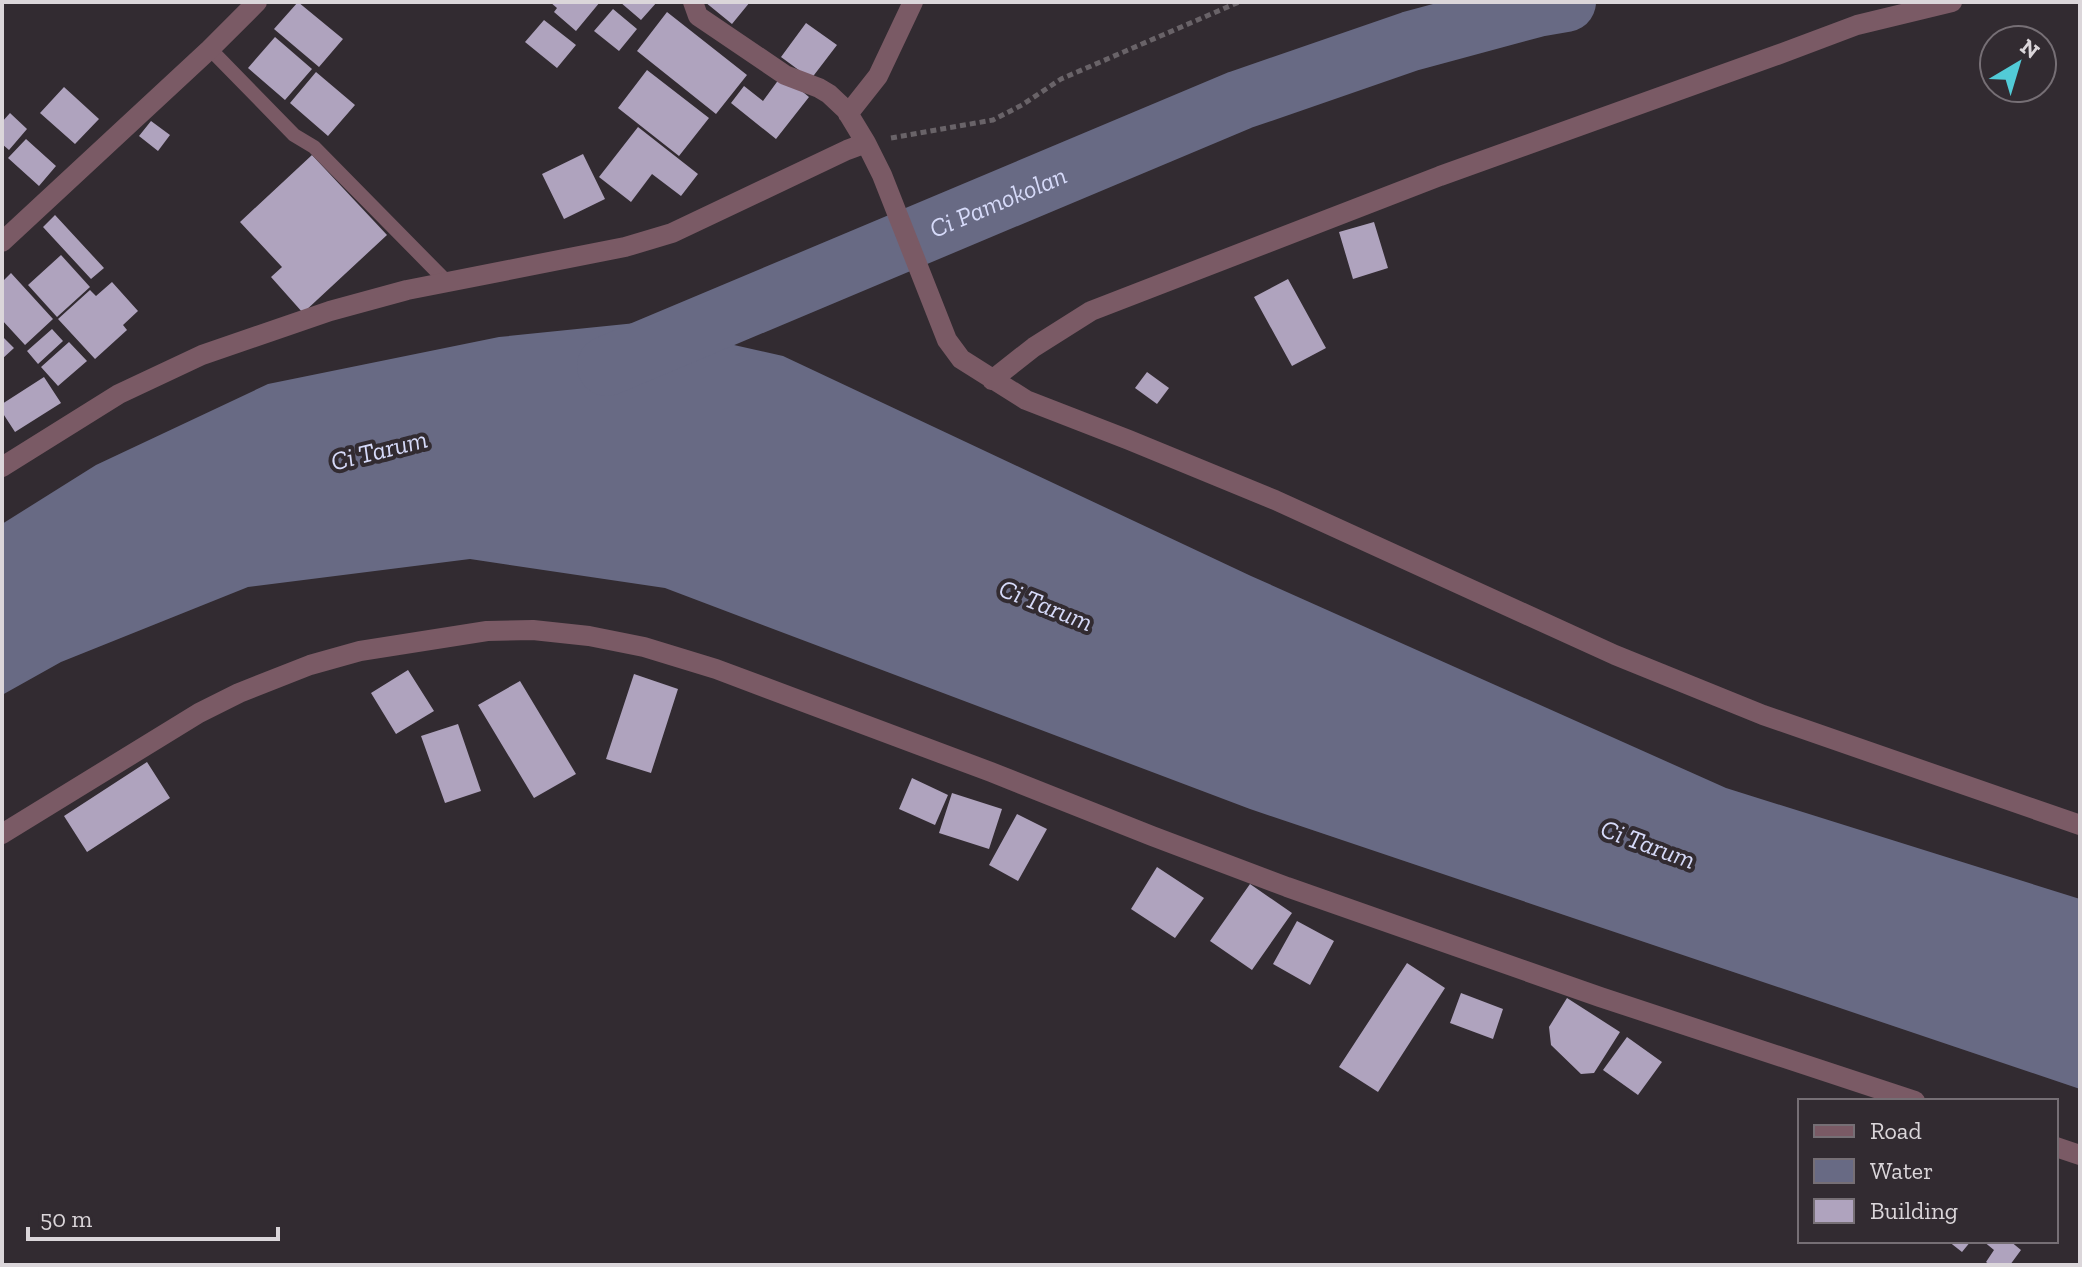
<svg xmlns="http://www.w3.org/2000/svg" width="2082" height="1267" viewBox="0 0 2082 1267" font-family="'Zilla Slab',serif">
<rect width="100%" height="100%" fill="#322b31"/>
<path fill="#686a84" d="M636,323L783,356L1251,576L1726,788L2080,899V1089L1250,809L665,588L470,559L248,587L61,662L2,695V524L96,465L268,384L499,337Z"/>
<g fill="none" stroke-linecap="round" stroke-linejoin="round">
<path stroke="#686a84" stroke-width="60" id="s1" d="M607,366L1240,100L1411,41L1537,7L1566,2"/>
</g>
<path fill="#afa3be" d="M298,2L343,39L319,67L274,29Z
M550,2H600L576,31L554,12L557,8Z
M620,2H657L641,20Z
M705,2H750L732,24Z
M613,9L637,29L619,51L594,31Z
M667,12L747,75L716,114L637,51Z
M544,20L576,45L557,68L525,42Z
M806,23L837,45L811,79L781,57Z
M275,37L312,69L285,100L248,68Z
M647,70L709,118L679,156L618,108Z
M316,72L355,105L328,136L290,103Z
M782,75L809,97L776,139L731,103L744,86L763,101Z
M64,87L99,119L75,144L40,113Z
M10,113L27,129L9,150L2,144V122Z
M151,121L170,135L158,151L139,136Z
M638,127L698,174L681,196L652,174L631,202L599,177Z
M26,139L56,166L39,186L8,158Z
M583,154L605,199L564,219L542,174Z
M312,155L387,235L303,313L271,277L282,267L240,222Z
M55,215L104,268L91,279L43,227Z
M1374,222L1388,268L1353,279L1339,232Z
M61,255L90,287L57,317L28,285Z
M11,273L53,319L25,345L2,320V282Z
M1288,279L1326,348L1292,366L1254,297Z
M112,282L138,311L123,325L127,330L95,359L58,319L90,290L96,296Z
M52,329L63,341L38,364L27,351Z
M2,336L14,348L2,359Z
M69,342L87,361L58,386L41,367Z
M1147,372L1169,388L1157,404L1135,388Z
M44,377L61,403L15,432L2,412V404Z
M408,670L434,711L396,734L371,693Z
M634,674L678,689L651,773L606,759Z
M520,681L576,774L534,798L478,705Z
M458,724L481,791L445,803L421,736Z
M147,762L170,798L87,852L64,816Z
M912,778L948,795L935,825L899,809Z
M952,793L1002,809L989,849L939,833Z
M1017,814L1047,829L1018,881L989,865Z
M1157,867L1204,898L1175,938L1131,909Z
M1250,884L1292,913L1252,970L1210,941Z
M1297,921L1334,941L1310,985L1273,964Z
M1407,963L1445,988L1378,1092L1339,1067Z
M1461,993L1503,1009L1493,1039L1450,1023Z
M1567,998L1620,1032L1594,1073L1581,1074L1551,1045L1549,1027Z
M1627,1037L1662,1062L1638,1095L1603,1070Z
M1948,1241H1971L1962,1252Z
M1983,1241H2010L2021,1250L2010,1265H1990L1986,1262L1994,1250Z"/>
<g fill="none" stroke-linecap="round" stroke-linejoin="round">
<path stroke="#696368" stroke-width="5" stroke-dasharray="6 4" stroke-linecap="butt" d="M891,138L993,120L1022,105L1061,79L1239,2"/>
<path stroke="#7a5a65" stroke-width="14" d="M210,49L294,135L314,147L447,282"/>
<path stroke="#7a5a65" stroke-width="20" d="M693,2L698,16L785,75L819,88L829,94L846,110L866,143
M848,114L878,76L913,2
M2,242L210,49L257,2
M992,380L1034,347L1091,311L1440,176L1777,55L1857,25L1952,2
M2,467L119,394L202,355L330,311L407,290L625,247L672,233L847,150L866,143L882,175L947,340L961,359L1026,400L1129,440L1275,500L1615,655L1763,715L2080,825
M2,834L199,713L239,693L310,665L360,651L487,631L533,630L589,636L644,647L716,669L991,772L1152,836L1287,887L1600,997L1915,1101
M2056,1147L2080,1155"/>
</g>
<g text-anchor="middle" dominant-baseline="central" stroke-width="8" stroke-linejoin="round" paint-order="stroke">
<g font-size="26" font-style="italic" fill="#d6daf9" stroke="#322b31">
<text stroke="none"><textPath href="#s1" startOffset="424">Ci Pamokolan</textPath></text>
<text transform="translate(379 450) rotate(-14)">Ci Tarum</text>
<text transform="translate(1046 605) rotate(22)">Ci Tarum</text>
<text transform="translate(1648 844) rotate(20)">Ci Tarum</text>
</g>
</g>
<rect width="2082" height="1267" fill="none" stroke="#dbd6da" stroke-width="8"/>
<rect x="1798" y="1099" width="260" height="144" fill="#322b31" stroke="#766f75" stroke-width="2"/>
<rect x="1814" y="1125" width="40" height="12" fill="#7a5a65" stroke="#766f75" stroke-width="2"/>
<text x="1870" y="1139" font-size="24" fill="#dbd6da">Road</text>
<rect x="1814" y="1159" width="40" height="24" fill="#686a84" stroke="#766f75" stroke-width="2"/>
<text x="1870" y="1179" font-size="24" fill="#dbd6da">Water</text>
<rect x="1814" y="1199" width="40" height="24" fill="#afa3be" stroke="#766f75" stroke-width="2"/>
<text x="1870" y="1219" font-size="24" fill="#dbd6da">Building</text>
<g transform="translate(2018 64) rotate(38)"><circle r="38" fill="#322b31" stroke="#766f75" stroke-width="2"/>
<path d="M0-6L14 30L0 20L-14 30Z" fill="#52cbd7"/>
<text y="-12" font-size="22" font-weight="bold" text-anchor="middle" fill="#dbd6da">N</text>
</g>
<path d="M28 1227v12h250v-12" fill="none" stroke="#dbd6da" stroke-width="4"/>
<text x="40" y="1227" font-size="24" fill="#dbd6da" stroke="#322b31" stroke-width="6" paint-order="stroke">50 m</text>
</svg>
